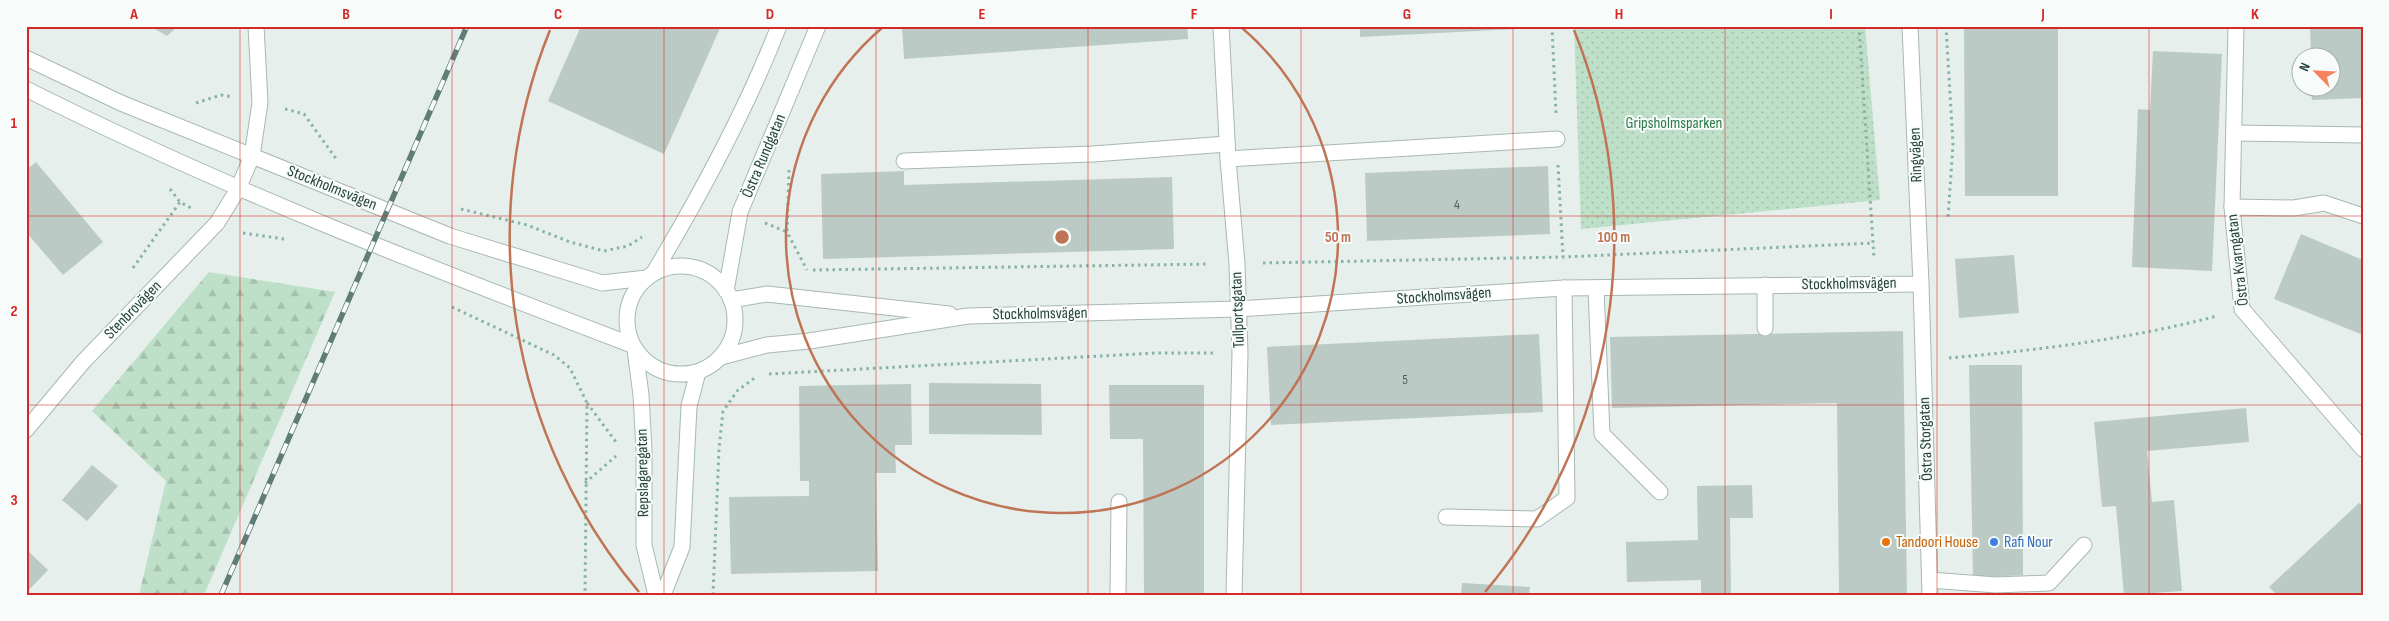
<svg xmlns="http://www.w3.org/2000/svg" width="2389" height="621" viewBox="0 0 2389 621" font-family="'Sofia Sans Condensed',sans-serif">
<defs>
<pattern id="grass-dots" width="8" height="8" patternUnits="userSpaceOnUse" patternTransform="scale(1.25)"><rect width="8" height="8" fill="#bfe0c8"/><path d="M2 2h.1M6 6h.1" fill="none" stroke="#a4c1ad" stroke-width="1.8" stroke-linecap="round"/></pattern>
<pattern id="forest-firs" width="22" height="20" patternUnits="userSpaceOnUse" patternTransform="scale(1.25)"><rect width="22" height="20" fill="#bfe0c8"/><path d="M5 1l3.5 6h-7zM16 11l3.5 6h-7z" fill="#a4c1ad"/></pattern>
</defs>
<rect width="100%" height="100%" fill="#e6efeb"/>
<path fill="url(#grass-dots)" d="M1574,26H1865L1880,200L1581,229Z"/>
<path fill="url(#forest-firs)" d="M209,272L335,292L204,595H139L166,481L92,411Z"/>
<path fill="#bbcac4" d="M150,26H178L167,36Z
M581,26H721L664,154L548,101Z
M902,26H1187L1188,39L904,59Z
M1360,26H1537V28L1360,37Z
M1964,26H2058V196H1965Z
M2310,26H2363V98L2312,100L2311,88H2332V58H2311Z
M2153,51L2222,54L2212,271L2132,267L2138,109L2150,110Z
M36,162L103,242L63,275L26,232V170Z
M1548,166L1550,234L1367,241L1365,173Z
M904,171V185L1172,177L1174,249L823,259L821,174Z
M2301,234L2363,260V335L2274,299Z
M2014,255L2019,313L1959,318L1955,259Z
M1903,331L1907,595H1839L1837,403L1612,408L1610,337Z
M1539,334L1543,412L1271,425L1267,347Z
M1969,365H2022L2023,575L1973,578Z
M929,383L1041,384L1042,435L929,434Z
M911,384L912,445H895L896,473H876L878,571L731,574L729,497L809,496V481H800L799,386Z
M1109,385H1204V595H1144L1143,439H1110Z
M2246,408L2249,442L2147,451L2152,502L2174,500L2182,591L2124,595L2116,506L2102,507L2094,422Z
M92,465L118,486L87,521L62,500Z
M1752,485L1753,518H1730L1731,595H1701V580L1627,582L1626,542L1698,540L1697,486Z
M2359,503L2363,506V595H2277L2269,587Z
M26,549L48,570L26,593Z
M1462,583L1530,587L1529,595H1461Z"/>
<g fill="none" stroke-linecap="round" stroke-linejoin="round">
<g stroke="#a8b8b2" stroke-width="17">
<path id="service" d="M2234,133L2363,135
M1228,159L1557,139
M904,161L1093,154L1227,144
M2232,207L2294,208L2324,203L2363,216
M1596,288L1602,434L1660,492
M1765,328V285
M1446,517L1537,519L1567,498L1564,288
M1930,580L1996,585L2049,583L2084,545
M1118,595L1119,502"/>
</g>
<g stroke="#a8b8b2" stroke-width="17">
<path id="pedestrian" d="M1921,284L1930,595"/>
</g>
<g stroke="#a8b8b2" stroke-width="17">
<path id="minor" d="M1221,26L1228,159L1237,264L1240,353L1234,595
M2236,26L2232,207L2242,309L2363,449"/>
</g>
<g stroke="#a8b8b2" stroke-width="17">
<path id="tertiary" d="M26,58L121,103L450,236L602,283L647,278
M26,89C223,188 427,267 632,345
M731,300L767,294L949,314
M721,357L767,345L809,341L968,316L1238,309L1564,288L1921,284L1910,26
M26,430L83,362L217,223L238,189L252,156L260,103L256,26"/>
</g>
<g stroke="#a4bbb3" stroke-width="17">
<path id="secondary" d="M627 320a54 54 0 1 1 108 0a54 54 0 1 1-108 0Z
M653,274C701,194 745,113 779,26
M726,291L740,212L818,26
M635,350L641,395L644,450V545L656,595
M663,595L682,547L689,406L698,372"/>
</g>
<path stroke="#86b3a5" stroke-width="3" stroke-dasharray="2.5 4" stroke-linecap="butt" d="M1552,26L1556,114
M1859,26L1874,258
M1946,26L1953,144L1948,218
M196,103L221,95L233,97
M285,109L304,114L337,160
M1558,165L1563,257
M789,170L787,232L807,270
M170,189L180,202L193,209
M461,209L527,225L570,242L604,251L628,246L642,237
M765,223L787,232
M243,233L284,239
M1263,263L1563,257L1874,243
M133,268L180,202
M813,270L1209,264
M452,307L554,355L570,368L587,403L585,595
M1949,358C2039,350 2130,339 2217,316
M769,374L1156,353H1215
M587,403L616,442
M585,483L616,456
M713,595L719,449L723,411L738,390L756,377"/>
<use href="#service" stroke="#fff" stroke-width="15"/>
<use href="#pedestrian" stroke="#fff" stroke-width="15"/>
<use href="#minor" stroke="#fff" stroke-width="15"/>
<use href="#tertiary" stroke="#fff" stroke-width="15"/>
<use href="#secondary" stroke="#fff" stroke-width="15"/>
<g stroke="#5f7d75" stroke-width="5.5">
<path id="rail" d="M221,595L467,26"/>
</g>
<use href="#rail" stroke="#f7fbf9" stroke-width="4" stroke-dasharray="11" stroke-linecap="butt"/>
</g>
<path fill="none" stroke="#d62828" stroke-width="1" stroke-opacity="0.55" d="M240,26V595M452,26V595M664,26V595M876,26V595M1088,26V595M1301,26V595M1513,26V595M1725,26V595M1937,26V595M2149,26V595M26,216H2363M26,405H2363"/>
<g fill="none" stroke="#c07456" stroke-width="2.5">
<path d="M1241 27A276 276 0 1 1 883 27"/>
<path d="M639 592A552 552 0 0 1 550 30M1574 30A552 552 0 0 1 1485 592"/>
</g>
<circle fill="#e8710a" stroke="#f7fbf9" stroke-width="2" cx="1886" cy="542" r="5"/>
<circle fill="#3f7fe0" stroke="#f7fbf9" stroke-width="2" cx="1994" cy="542" r="5"/>
<g text-anchor="middle" dominant-baseline="central" stroke-width="4" stroke-linejoin="round" paint-order="stroke">
<g font-size="14" fill="#4a645c">
<text x="1457" y="204">4</text>
<text x="1405" y="379">5</text>
</g>
<g font-size="16" fill="#2d7a4b" stroke="#f7fbf9">
<text x="1674" y="123">Gripsholmsparken</text>
</g>
<g font-size="16" fill="#24423a" stroke="#f7fbf9">
<text transform="translate(1916 155) rotate(-92)">Ringvägen</text>
<text transform="translate(764 156) rotate(-67)">Östra Rundgatan</text>
<text transform="translate(332 188) rotate(22)">Stockholmsvägen</text>
<text transform="translate(2238 260) rotate(-97)">Östra Kvarngatan</text>
<text transform="translate(1849 284) rotate(-1)">Stockholmsvägen</text>
<text transform="translate(1444 296) rotate(-4)">Stockholmsvägen</text>
<text transform="translate(133 310) rotate(-46)">Stenbrovägen</text>
<text transform="translate(1238 310) rotate(-92)">Tullportsgatan</text>
<text transform="translate(1040 314) rotate(-1)">Stockholmsvägen</text>
<text transform="translate(1926 439) rotate(-92)">Östra Storgatan</text>
<text transform="translate(643 473) rotate(-91)">Repslagaregatan</text>
</g>
<g font-size="16" fill="#c56008" stroke="#f7fbf9" text-anchor="start">
<text x="1896" y="542">Tandoori House</text>
</g>
<g font-size="16" fill="#366cbe" stroke="#f7fbf9" text-anchor="start">
<text x="2004" y="542">Rafi Nour</text>
</g>
</g>
<circle cx="1062" cy="237" r="8" fill="#c07456" stroke="#f7fbf9" stroke-width="2.5"/>
<g font-size="15" text-anchor="middle" font-weight="bold" fill="#c07456" stroke="#f7fbf9" stroke-width="4" stroke-linejoin="round" paint-order="stroke">
<text x="1338" y="242">50 m</text>
<text x="1614" y="242">100 m</text>
</g>
<rect width="2389" height="621" fill="none" stroke="#f7fbf9" stroke-width="55"/>
<g transform="translate(2316 72) rotate(294)"><circle r="24" fill="#f7fbf9" stroke="#a3b1ad"/>
<path d="M0-4L9 19L0 12L-9 19Z" fill="#f4845f"/>
<text y="-8" font-size="14" font-weight="bold" text-anchor="middle" fill="#24423a">N</text>
</g>
<rect x="28" y="28" width="2334" height="566" fill="none" stroke="#d62828" stroke-width="2"/>
<g font-size="16" text-anchor="middle" font-weight="bold" fill="#d62828">
<text x="134" y="19">A</text>
<text x="346" y="19">B</text>
<text x="558" y="19">C</text>
<text x="770" y="19">D</text>
<text x="982" y="19">E</text>
<text x="1194" y="19">F</text>
<text x="1407" y="19">G</text>
<text x="1619" y="19">H</text>
<text x="1831" y="19">I</text>
<text x="2043" y="19">J</text>
<text x="2255" y="19">K</text>
<text x="14" y="128">1</text>
<text x="14" y="316">2</text>
<text x="14" y="505">3</text>
</g>
</svg>
